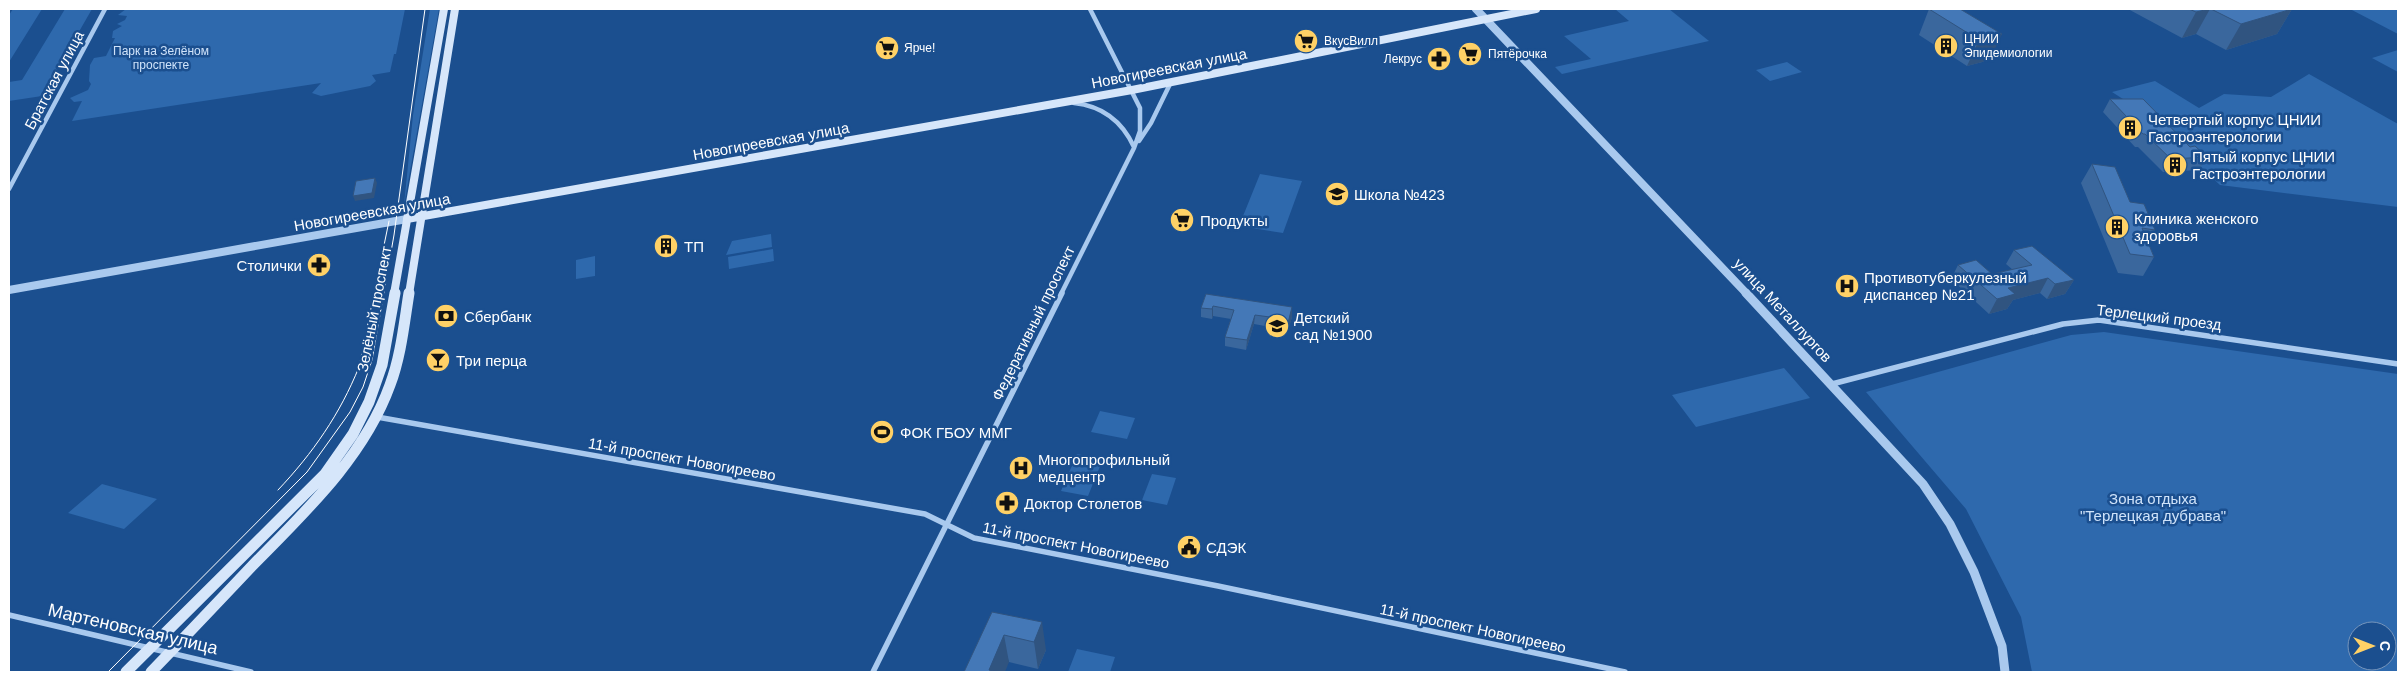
<svg xmlns="http://www.w3.org/2000/svg" width="2407" height="681" viewBox="0 0 2407 681" font-family="Arial,sans-serif">
<rect width="100%" height="100%" fill="#1b4f8f"/>
<path fill="#2e69ad" fill-rule="evenodd" d="M13,9H42L9,62V15Z
M65,9H92L42,96L9,101V82L22,80Z
M126,9H405L396,54H394L390,72L372,75L376,81L370,86L321,96L312,93L321,83L72,121L82,101L74,102L70,98L88,90L91,84L89,81L90,65L94,58L106,56L115,38H112L113,31L122,26L117,24L125,20L127,16L118,15Z
M430,9H439L404,205L413,115Z
M1615,9H1669L1709,41L1562,74L1555,67L1591,59L1564,36L1629,21Z
M2350,9H2398V34Z
M2398,50V72L2372,58Z
M1787,62L1802,72L1770,81L1756,70Z
M2309,74L2398,124V207L2220,185L2137,108L2112,92L2155,81L2199,108L2224,94L2271,97Z
M1260,174L1302,181L1283,233L1239,226Z
M771,234L772,247L726,255L732,241Z
M773,249L774,261L729,269L728,257Z
M595,256V276L576,279V260Z
M2104,332L2398,374V672H2032L2021,617L1966,509L1866,392L2071,335ZM2357,631H2387V661H2357Z
M1784,368L1810,398L1696,427L1672,395Z
M1100,411L1135,418L1127,439L1091,432Z
M1077,454L1103,459L1088,496L1061,491Z
M1152,474L1176,478L1167,505L1142,500Z
M102,484L157,499L124,529L68,513Z
M1077,649L1115,657L1110,672H1068Z"/>
<g fill="none" stroke-linecap="round" stroke-linejoin="round">
<path stroke="#a9c9ee" stroke-width="4.5" d="M1074,103C1102,106 1122,121 1134,147
M1139,141L1151,123L1171,82
M9,189L105,9
M1061,294L1134,148L1140,131V108L1090,9"/>
<path stroke="#a9c9ee" stroke-width="5.5" d="M1832,384L2063,324L2099,320L2398,364
M377,417L925,514L974,538L1218,586L1625,672
M9,615L251,672
M873,672L1062,293"/>
<path stroke="#a9c9ee" stroke-width="8" d="M1476,9L1747,294
M9,290L407,219"/>
<path stroke="#a9c9ee" stroke-width="9" d="M1746,293L1923,484L1950,524L1974,572L2002,646L2005,672"/>
<path stroke="#d6e6fa" stroke-width="8" d="M407,219L1132,90L1536,9
M394,294L444,9
M409,294L455,9"/>
<path stroke="#d6e6fa" stroke-width="11" d="M126,672L325,474L353,434L369,402L382,365L395,293
M151,672C185,637 219,601 253,565C305,512 364,457 390,385C401,356 404,324 409,293"/>
<path stroke="#fff" stroke-width="1" d="M278,490C313,453 340,414 359,367L389,221
M108,672L307,472L350,412L363,387L372,360L394,235L425,9"/>
</g>
<path fill="#3a679d" d="M1929,9H1960L1990,60L1967,66L1919,35Z
M2128,9H2292L2277,34L2226,50L2196,34L2182,38Z
M2110,99L2190,147L2207,157L2199,170L2163,172L2138,147H2135L2103,112Z
M2092,164L2130,202L2155,230L2148,242L2154,257L2143,276L2118,273L2081,183Z
M2014,250L2074,280L2065,294L2047,299L2040,293L2013,300L2007,309L1989,314L1951,279L1958,265L1992,274L2013,270L2006,264Z
M1206,294L1292,317L1287,333L1276,331V328L1254,324L1246,350L1225,346V337L1231,319L1213,316L1212,319L1201,317V308Z
M992,612L1046,650L1038,669L1009,662Z"/>
<path fill="#305480" d="M2210,9L2196,34L2182,38L2196,12Z
M2292,9L2277,34L2226,50L2241,24Z
M2002,34L1990,60L1967,66L1979,40Z
M375,178L377,183L374,198L355,201L353,196Z
M2048,278L2040,293L2013,300L2007,309L1989,314L1997,299L2008,288Z
M2074,280L2065,294L2047,299L2055,284Z
M1213,306V316L1212,319V309Z
M1292,307V317L1287,333L1288,323Z
M1255,315L1254,324L1246,350L1247,340Z
M1042,622L1046,650L1038,669L1034,642Z
M1004,635L1009,662L1005,672H989V670Z"/>
<path fill="#4478b7" stroke="#305480" d="M1929,9H1960L2002,34L1979,40Z
M2189,9H2209L2196,12Z
M2211,9H2292L2241,24Z
M2110,99H2143L2190,147L2195,146L2207,157L2171,159L2145,134H2143Z
M2092,164L2115,167L2130,202L2144,204L2155,230L2142,228L2154,257L2130,254Z
M375,178L372,193L353,196L356,181Z
M2032,246L2074,280L2055,284L2048,278L2008,288L2015,294L1997,299L1958,265L1976,260L1992,274L2032,265L2014,250Z
M1206,294L1292,307L1288,323L1276,321L1277,318L1255,315L1247,340L1225,337L1234,310L1213,306L1212,309L1201,308Z
M992,612L1042,622L1034,642L1004,635L989,670L997,672H964Z"/>
<defs>
<g id="supermarket-disc" transform="scale(1.25)"><circle r="9.5" fill="#ffd166" stroke="#1b4f8f"/><path d="M-6-5.5h2.5l.6 2H6L4.5 2H-2.5L-4.4-4H-6ZM-1.5 3.2a1.3 1.3 0 1 0 .1 0ZM3 3.2a1.3 1.3 0 1 0 .1 0Z" fill="#111"/></g>
<g id="building-disc" transform="scale(1.25)"><circle r="9.5" fill="#ffd166" stroke="#1b4f8f"/><path d="M-4-6H4V6H1V3H-1V6H-4ZM-2.5-4.3h1.7v1.8h-1.7ZM.8-4.3h1.7v1.8H.8ZM-2.5-1h1.7V.8h-1.7ZM.8-1h1.7V.8H.8Z" fill="#111"/></g>
<g id="pharmacy-disc" transform="scale(1.25)"><circle r="9.5" fill="#ffd166" stroke="#1b4f8f"/><path d="M-2-6h4v4h4v4h-4v4h-4v-4h-4v-4h4Z" fill="#111"/></g>
<g id="school-disc" transform="scale(1.25)"><circle r="9.5" fill="#ffd166" stroke="#1b4f8f"/><path d="M0-5L7-2L0 1L-7-2ZM-4 1L0 2.5L4 1V4Q0 6-4 4Z" fill="#111"/></g>
<g id="hospital-disc" transform="scale(1.25)"><circle r="9.5" fill="#ffd166" stroke="#1b4f8f"/><path d="M-5-5h3v3.5h4V-5h3V5h-3V1.5h-4V5h-3Z" fill="#111"/></g>
<g id="bank-disc" transform="scale(1.25)"><circle r="9.5" fill="#ffd166" stroke="#1b4f8f"/><path d="M-6-4H6V4H-6ZM0-2.3a2.3 2.3 0 1 0 0 4.6a2.3 2.3 0 1 0 0-4.6Z" fill="#111"/></g>
<g id="bar-disc" transform="scale(1.25)"><circle r="9.5" fill="#ffd166" stroke="#1b4f8f"/><path d="M-6-5H6L.8 .8V4.5H3.5V6h-7V4.5H-.8V.8Z" fill="#111"/></g>
<g id="stadium-disc" transform="scale(1.25)"><circle r="9.5" fill="#ffd166" stroke="#1b4f8f"/><path d="M0-5a6.5 5 0 1 0 0 10a6.5 5 0 1 0 0-10ZM-3.5-1.8h7v3.6h-7Z" fill="#111"/></g>
<g id="civic-disc" transform="scale(1.25)"><circle r="9.5" fill="#ffd166" stroke="#1b4f8f"/><path d="M-.6-6.5H3V-4.5H.6V-3L4-1V1h2V6H-6V1h2V-1L-.6-3ZM-1.2 2.5V6h2.4V2.5Z" fill="#111"/></g>
</defs>
<g fill-rule="evenodd">
<use href="#supermarket-disc" x="1306" y="41"/>
<use href="#building-disc" x="1946" y="46"/>
<use href="#supermarket-disc" x="887" y="48"/>
<use href="#supermarket-disc" x="1470" y="54"/>
<use href="#pharmacy-disc" x="1439" y="59"/>
<use href="#building-disc" x="2130" y="128"/>
<use href="#building-disc" x="2175" y="165"/>
<use href="#school-disc" x="1337" y="194"/>
<use href="#supermarket-disc" x="1182" y="220"/>
<use href="#building-disc" x="2117" y="227"/>
<use href="#building-disc" x="666" y="246"/>
<use href="#pharmacy-disc" x="319" y="265"/>
<use href="#hospital-disc" x="1847" y="286"/>
<use href="#bank-disc" x="446" y="316"/>
<use href="#school-disc" x="1277" y="326"/>
<use href="#bar-disc" x="438" y="360"/>
<use href="#stadium-disc" x="882" y="432"/>
<use href="#hospital-disc" x="1021" y="468"/>
<use href="#pharmacy-disc" x="1007" y="503"/>
<use href="#civic-disc" x="1189" y="547"/>
</g>
<g text-anchor="middle" dominant-baseline="central" stroke-width="5" stroke-linejoin="round" paint-order="stroke">
<g font-size="12" fill="#fff" stroke="#1b4f8f" text-anchor="start">
<text x="1964" y="39">ЦНИИ<tspan x="1964" dy="14">Эпидемиологии</tspan></text>
<text x="1324" y="41">ВкусВилл</text>
<text x="904" y="48">Ярче!</text>
<text x="1488" y="54">Пятёрочка</text>
<text x="1422" y="59" text-anchor="end">Лекрус</text>
</g>
<g font-size="12" fill="#cfe3fa" stroke="#1b4f8f">
<text x="161" y="51">Парк на Зелёном<tspan x="161" dy="14">проспекте</tspan></text>
</g>
<g font-size="15" fill="#fff" stroke="#1b4f8f">
<text transform="translate(1169 68) rotate(-11)">Новогиреевская улица</text>
<text transform="translate(54 80) rotate(-62)">Братская улица</text>
<text transform="translate(771 141) rotate(-10)">Новогиреевская улица</text>
<text transform="translate(372 212) rotate(-10)">Новогиреевская улица</text>
<text transform="translate(374 309) rotate(-79)">Зелёный проспект</text>
<text transform="translate(1783 310) rotate(47)">улица Металлургов</text>
<text transform="translate(2159 317) rotate(7)">Терлецкий проезд</text>
<text transform="translate(1033 323) rotate(-64)">Федеративный проспект</text>
<text transform="translate(682 459) rotate(10)">11-й проспект Новогиреево</text>
<text transform="translate(1076 545) rotate(11)">11-й проспект Новогиреево</text>
<text transform="translate(1473 628) rotate(12)">11-й проспект Новогиреево</text>
</g>
<g font-size="15" fill="#fff" stroke="#1b4f8f" text-anchor="start">
<text x="2148" y="119">Четвертый корпус ЦНИИ<tspan x="2148" dy="17">Гастроэнтерологии</tspan></text>
<text x="2192" y="156">Пятый корпус ЦНИИ<tspan x="2192" dy="17">Гастроэнтерологии</tspan></text>
<text x="1354" y="194">Школа №423</text>
<text x="2134" y="218">Клиника женского<tspan x="2134" dy="17">здоровья</tspan></text>
<text x="1200" y="220">Продукты</text>
<text x="684" y="246">ТП</text>
<text x="302" y="265" text-anchor="end">Столички</text>
<text x="1864" y="277">Противотуберкулезный<tspan x="1864" dy="17">диспансер №21</tspan></text>
<text x="464" y="316">Сбербанк</text>
<text x="1294" y="317">Детский<tspan x="1294" dy="17">сад №1900</tspan></text>
<text x="456" y="360">Три перца</text>
<text x="900" y="432">ФОК ГБОУ ММГ</text>
<text x="1038" y="459">Многопрофильный<tspan x="1038" dy="17">медцентр</tspan></text>
<text x="1024" y="503">Доктор Столетов</text>
<text x="1206" y="547">СДЭК</text>
</g>
<g font-size="15" fill="#cfe3fa" stroke="#1b4f8f">
<text x="2153" y="498">Зона отдыха<tspan x="2153" dy="17">"Терлецкая дубрава"</tspan></text>
</g>
<g font-size="18" fill="#fff" stroke="#1b4f8f">
<text transform="translate(133 629) rotate(13)">Мартеновская улица</text>
</g>
</g>
<rect width="2407" height="681" fill="none" stroke="#ffffff" stroke-width="20"/>
<g transform="translate(2372 646) rotate(90)"><circle r="24" fill="#1b4f8f" stroke="#7695bc"/>
<path d="M0-4L9 19L0 12L-9 19Z" fill="#ffd166"/>
<text y="-8" font-size="14" font-weight="bold" text-anchor="middle" fill="#ffffff">С</text>
</g>
</svg>
